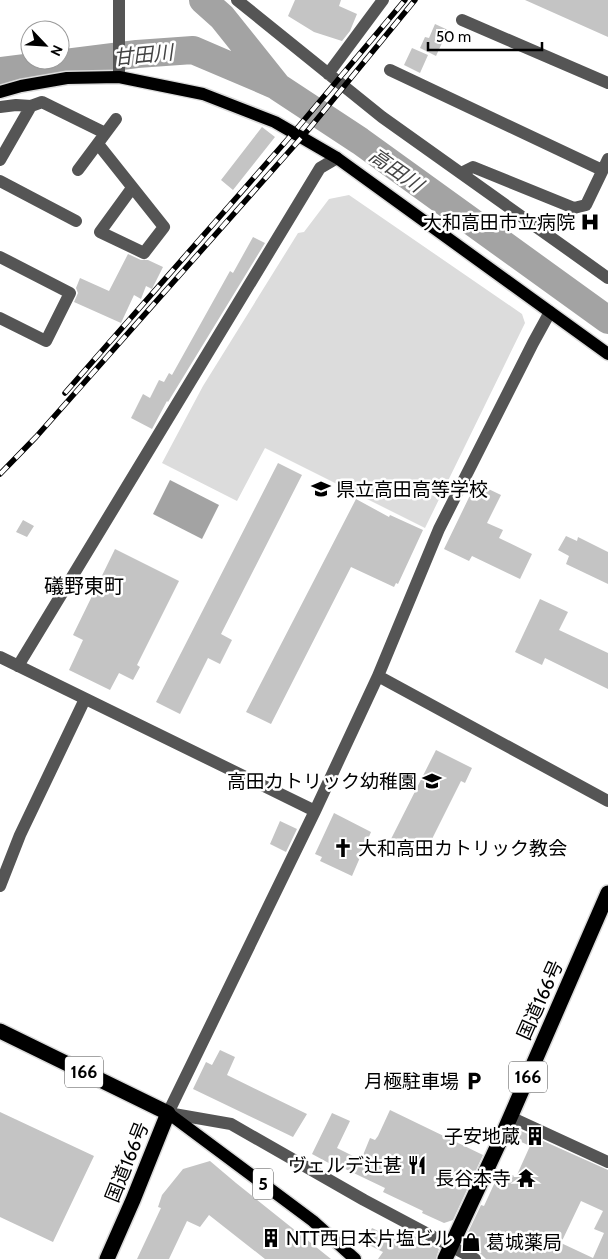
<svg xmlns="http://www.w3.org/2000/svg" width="608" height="1259" viewBox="0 0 608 1259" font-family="Cabin,'Noto Sans JP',sans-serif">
<rect width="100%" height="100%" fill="#fff"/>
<path fill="#dcdcdc" d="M349,195L522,314L525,323L425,528L265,448L237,501L162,463L203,386L298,233L304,232L329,199Z"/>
<path fill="#a3a3a3" d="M170,480L219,505L202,539L153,514Z"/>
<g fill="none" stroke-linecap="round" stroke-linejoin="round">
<path stroke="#a3a3a3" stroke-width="28" d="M203,0L222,17L278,87L360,141L608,320
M0,71L137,54L193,50L275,85"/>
</g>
<path fill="#c4c4c4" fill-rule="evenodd" d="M295,0H341L339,6L357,14L350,31L342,41L314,32L288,16Z
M525,0H608V37Z
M435,24L448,30L436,56L420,48L425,37L429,38Z
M412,48L428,55L420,73L404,65Z
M262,127L275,137L233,190L221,180Z
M253,237L265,243L168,402L167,401L152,429L131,418L143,394L150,398L159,380L164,382L169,373L172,375L230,271L233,273Z
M128,254L141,260H148L163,267L152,289L146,286L141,299L134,295L121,323L74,302L78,293L76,288L80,278L109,291Z
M278,463L302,475L221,634L232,640L220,664L208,658L180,714L156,702Z
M476,483L501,495L487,523L503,530L499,538L532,554L520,579L472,556L469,561L444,549Z
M356,499L389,517L390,515L423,530L398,584L396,583L394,587L351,567L271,724L246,712Z
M23,520L34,526L27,537L16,532Z
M566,536L577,541L578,537L608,552V584L566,564L569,556L558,550Z
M115,549L179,581L137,665L140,667L133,680L119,673L110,690L69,670L83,640L73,635Z
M540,599L568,612L559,630L608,653V689L545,658L542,665L515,652Z
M436,750L472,768L465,783L461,781L424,855L391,839Z
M334,813L371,832L352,876L320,861L322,857L315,854Z
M280,821L297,829L286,852L270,844Z
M220,1050L235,1057L227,1075L307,1114L293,1137L193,1089L206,1062L212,1065Z
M390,1110L483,1155L453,1220L444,1223L422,1213L423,1211L383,1192L385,1188L339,1166L338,1168L312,1154L332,1113L350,1121L337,1148L361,1160L370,1138L375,1140L378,1136Z
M0,1112L94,1156L53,1242L0,1217Z
M521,1131L608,1170V1259H486L479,1252L463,1243L481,1205L484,1206L501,1169L516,1177L530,1146L517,1140ZM581,1201L603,1211L594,1229L604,1233L593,1258L561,1243Z
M210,1161L236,1183L331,1259H265L209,1215L200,1227L187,1221L169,1259H137L161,1208L158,1207L162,1195L183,1169Z
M372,1228L403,1243L408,1233L422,1240L439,1249L436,1259H378L383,1252L365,1243Z"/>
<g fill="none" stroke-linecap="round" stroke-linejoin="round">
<g stroke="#dbdbdb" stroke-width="15">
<path id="major" d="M0,92L21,86L67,78L119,77L203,94L275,122L337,158L608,354
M168,1113L313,1221L355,1259"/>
</g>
<g stroke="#dbdbdb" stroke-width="18">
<path id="highway" d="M0,1031L168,1113L133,1200L107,1259
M445,1259L499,1143L608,893"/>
</g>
<path stroke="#555" stroke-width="12" d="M237,0L382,117L608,278
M462,20L608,83
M390,70L602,170
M328,74L383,0
M119,77V0
M31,106L42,102L105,133
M0,107L16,105L31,106L0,160
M98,144L164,227L144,253L100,232L132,188
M78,170L116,119
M461,173L473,167L574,208L586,205L608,159
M0,181L76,221
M0,257L70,293L46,341L0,318
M0,657L315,811
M18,666L320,168L337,158
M378,676L608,801
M0,886L20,835L85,699
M510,1117L608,1162
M475,1259L364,1200L231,1124L168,1113L315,811L378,676L439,529L533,343L550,312"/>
<use href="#major" stroke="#000" stroke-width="12"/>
<use href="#highway" stroke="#000" stroke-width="15"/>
<g stroke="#000" stroke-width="5.5">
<path id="rail" d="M65,393L294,132L405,0
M0,474L36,437L309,129L415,0"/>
</g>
<use href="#rail" stroke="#fff" stroke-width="4" stroke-dasharray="11" stroke-linecap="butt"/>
</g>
<defs>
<g id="hospital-bare" transform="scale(1.5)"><path d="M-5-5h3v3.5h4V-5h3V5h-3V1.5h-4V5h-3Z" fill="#000" stroke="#fff" stroke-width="2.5" paint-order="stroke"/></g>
<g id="school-bare" transform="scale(1.5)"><path d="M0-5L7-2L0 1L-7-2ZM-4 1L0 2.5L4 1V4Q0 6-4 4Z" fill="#000" stroke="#fff" stroke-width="2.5" paint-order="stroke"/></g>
<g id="church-bare" transform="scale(1.5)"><path d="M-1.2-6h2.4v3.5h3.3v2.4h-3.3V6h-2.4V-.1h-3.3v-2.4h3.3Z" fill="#000" stroke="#fff" stroke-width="2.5" paint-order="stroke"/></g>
<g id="parking-bare" transform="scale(1.5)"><path d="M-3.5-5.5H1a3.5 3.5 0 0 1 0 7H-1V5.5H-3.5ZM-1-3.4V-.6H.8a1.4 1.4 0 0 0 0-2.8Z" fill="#000" stroke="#fff" stroke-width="2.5" paint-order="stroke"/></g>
<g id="building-bare" transform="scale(1.5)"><path d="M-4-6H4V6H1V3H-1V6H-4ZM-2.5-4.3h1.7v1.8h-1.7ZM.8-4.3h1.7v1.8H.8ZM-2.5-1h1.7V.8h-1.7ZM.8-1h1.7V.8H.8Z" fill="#000" stroke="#fff" stroke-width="2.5" paint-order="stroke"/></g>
<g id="restaurant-bare" transform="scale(1.5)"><path d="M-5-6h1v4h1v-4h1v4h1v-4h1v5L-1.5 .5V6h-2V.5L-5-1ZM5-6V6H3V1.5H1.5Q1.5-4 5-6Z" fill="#000" stroke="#fff" stroke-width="2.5" paint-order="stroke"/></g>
<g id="temple-bare" transform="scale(1.5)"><path d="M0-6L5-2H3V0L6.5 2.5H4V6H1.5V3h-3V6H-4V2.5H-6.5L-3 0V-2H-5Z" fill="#000" stroke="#fff" stroke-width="2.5" paint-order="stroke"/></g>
<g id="shop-bare" transform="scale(1.5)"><path d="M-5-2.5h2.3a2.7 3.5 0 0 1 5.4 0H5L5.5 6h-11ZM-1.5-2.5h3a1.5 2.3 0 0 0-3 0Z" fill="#000" stroke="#fff" stroke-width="2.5" paint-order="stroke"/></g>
</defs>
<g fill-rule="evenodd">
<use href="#hospital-bare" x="590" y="222"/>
<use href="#school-bare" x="321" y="489"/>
<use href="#school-bare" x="432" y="781"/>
<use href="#church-bare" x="343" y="848"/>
<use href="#parking-bare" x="474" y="1081"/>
<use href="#building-bare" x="535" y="1136"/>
<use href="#restaurant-bare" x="417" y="1165"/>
<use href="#temple-bare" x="526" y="1178"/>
<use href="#building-bare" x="271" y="1238"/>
<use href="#shop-bare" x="471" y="1242"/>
</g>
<g text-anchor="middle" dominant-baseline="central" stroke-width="5" stroke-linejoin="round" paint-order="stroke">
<g fill="#fff" stroke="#4c4c4c" stroke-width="1">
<rect x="65" y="1056.5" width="38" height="31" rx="4"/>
<rect x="509" y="1061.5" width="38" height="31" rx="4"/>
<rect x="253" y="1168.5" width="20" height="31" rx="4"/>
</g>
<g font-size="18" font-weight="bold" fill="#000">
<text x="84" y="1072">166</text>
<text x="528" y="1077">166</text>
<text x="263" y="1184">5</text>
</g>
<g font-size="19" fill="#000" stroke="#fff" text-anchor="end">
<text x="575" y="222">大和高田市立病院</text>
<text x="336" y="489" text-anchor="start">県立高田高等学校</text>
<text x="417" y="781">高田カトリック幼稚園</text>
<text x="358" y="848" text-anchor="start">大和高田カトリック教会</text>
<text x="459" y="1081">月極駐車場</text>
<text x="520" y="1136">子安地蔵</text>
<text x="402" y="1165">ヴェルデ辻甚</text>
<text x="511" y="1178">長谷本寺</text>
<text x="286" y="1238" text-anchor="start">NTT西日本片塩ビル</text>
<text x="486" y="1242" text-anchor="start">葛城薬局</text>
</g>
<g font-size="19" fill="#000" stroke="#fff">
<text transform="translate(540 1000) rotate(-66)">国道166号</text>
<text transform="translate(127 1162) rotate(-68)">国道166号</text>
</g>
<g font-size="20" font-style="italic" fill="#444" stroke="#fff">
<text transform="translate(143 55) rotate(-6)">甘田川</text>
<text transform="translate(396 170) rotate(35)">高田川</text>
</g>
<g font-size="20" fill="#000" stroke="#fff">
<text x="84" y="586">礒野東町</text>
</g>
</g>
<g transform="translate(45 45) rotate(115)"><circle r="24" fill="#ffffff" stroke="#999999"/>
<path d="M0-4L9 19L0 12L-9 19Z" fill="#000000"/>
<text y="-8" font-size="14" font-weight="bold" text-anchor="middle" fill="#000000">N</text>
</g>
<path d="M428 42v8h114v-8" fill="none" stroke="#000000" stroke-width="2.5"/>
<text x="436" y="42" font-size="15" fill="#000000" stroke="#ffffff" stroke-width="4" paint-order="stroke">50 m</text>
</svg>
